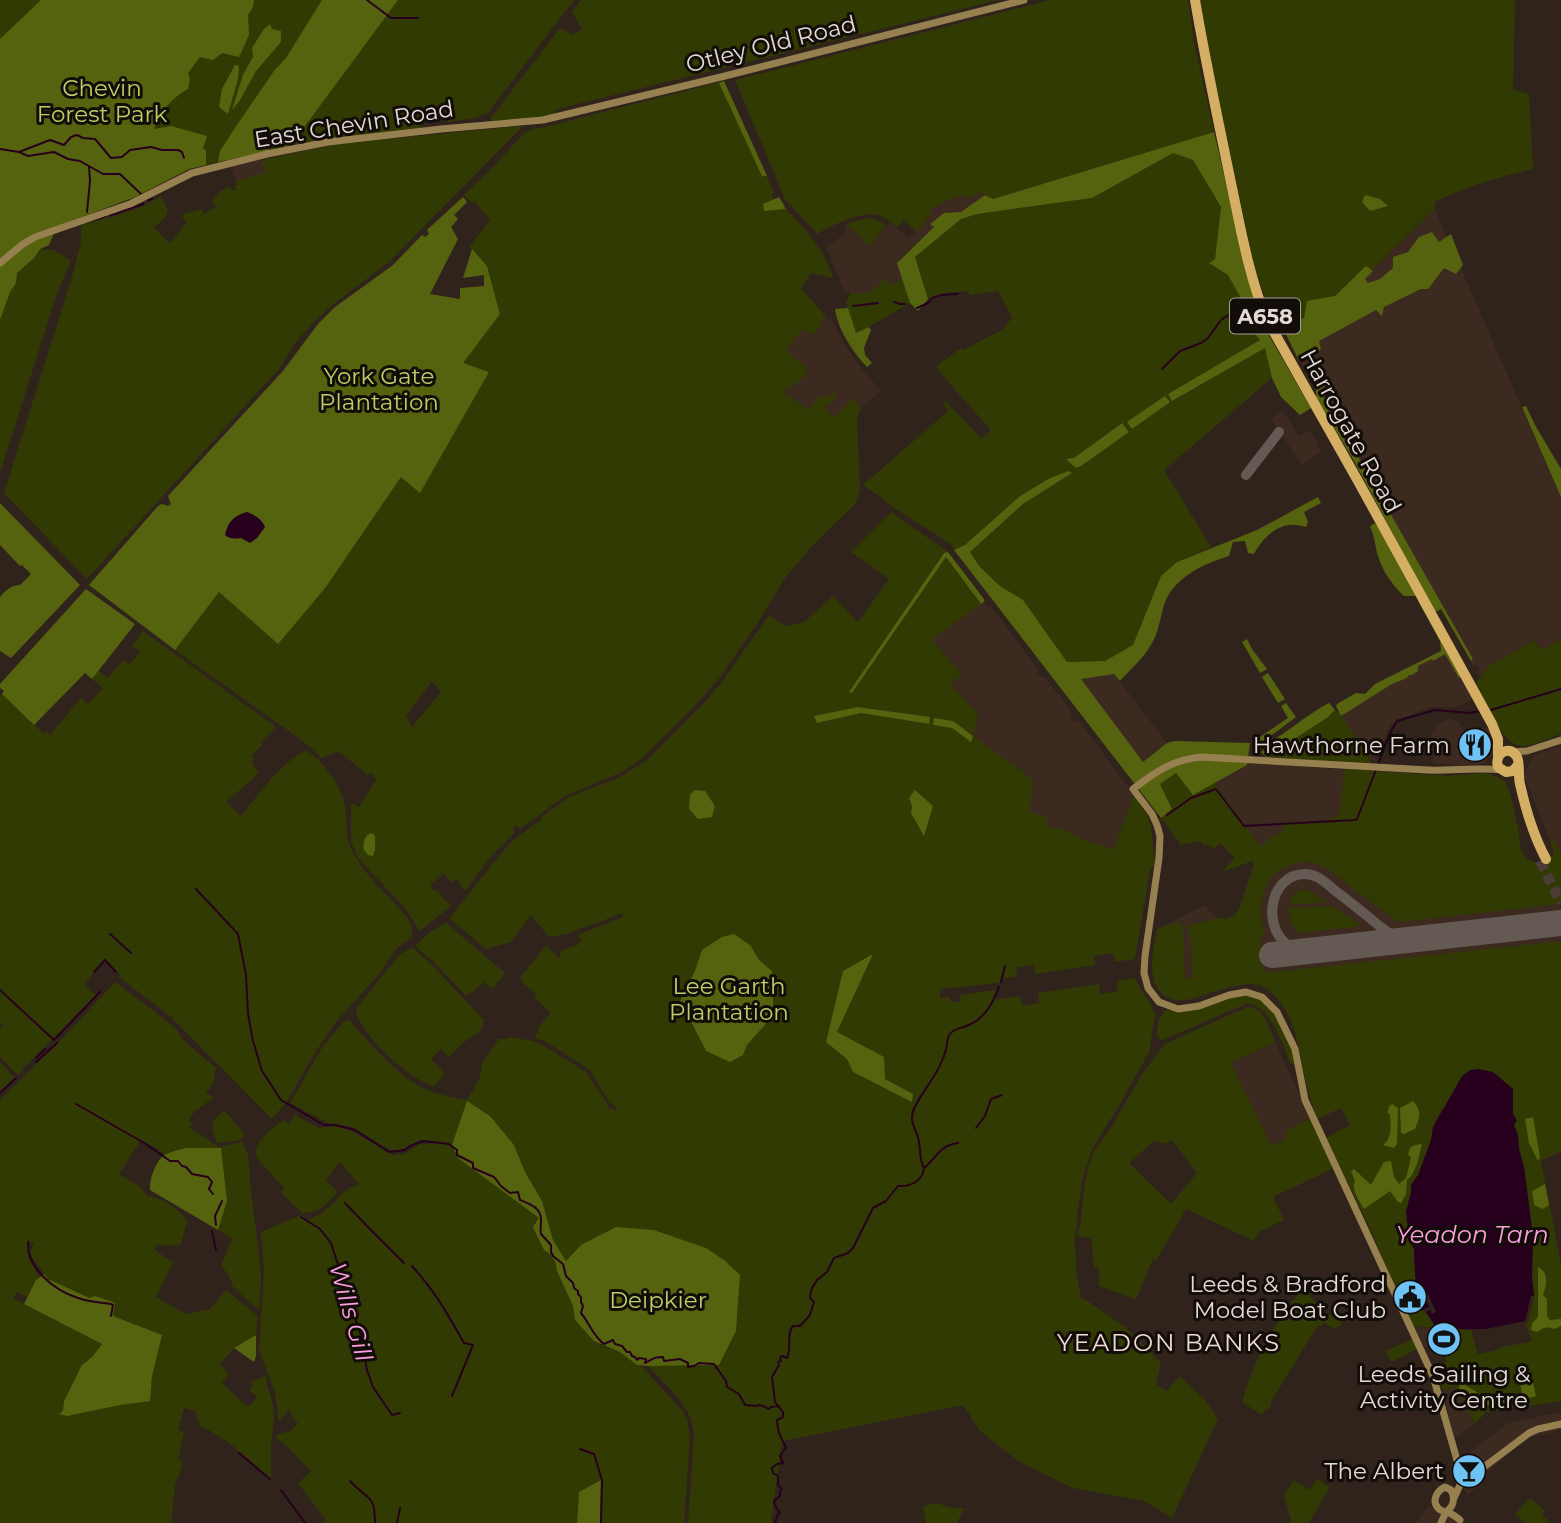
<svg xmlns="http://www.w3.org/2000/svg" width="1561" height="1523" viewBox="0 0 1561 1523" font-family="Montserrat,sans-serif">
<rect width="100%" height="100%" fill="#30231c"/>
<path fill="#3c291f" d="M256,160H262L267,172L236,181L232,166Z
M981,192L985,195L961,212L944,213L931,223L934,227L932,229L897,262L903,278L891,286L885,278L875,290L865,294L845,292L826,247L842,236L847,230L844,226L847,225L871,245L890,221L909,239L930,215V208L939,206L945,201L962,196H965L966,198Z
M1435,209L1561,497V639L1541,650L1536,641L1480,677L1476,672L1480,669L1477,665L1474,667L1311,376L1299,361L1283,328L1341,300Z
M826,317L828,319L831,318L844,344L859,366L881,391L861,408L853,400L833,417L823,406L826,399L809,410L784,392L806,375L785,350L803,329L813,335L821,326L819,324Z
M1282,410L1299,436L1310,430L1317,442L1320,452L1302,465L1271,419Z
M984,602L988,607L991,606L1037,668V672L1041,677H1045L1071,711L1072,720L1080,722L1134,795L1113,849L1080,838L1066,830L1049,827L1030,812L1027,777L1024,772L973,736L978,713L950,684L961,674L931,640Z
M1446,648L1473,699L1458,707H1431L1400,719L1391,725L1375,760H1370L1339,712Z
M1114,674L1167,743L1143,762L1080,679Z
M1452,718L1457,722L1459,721L1466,735L1484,727L1490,729L1494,739V749L1486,762L1474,766L1433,763V737H1431V734L1436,729L1434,726Z
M1561,746V997L1370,1031L1316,1019H1292L1284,1005L1268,989L1255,983L1216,990L1188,1000L1176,1001L1167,998L1161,993L1154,983L1152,967L1157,929L1205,905L1211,913L1218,918L1224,919L1234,916L1239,909L1254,865L1243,823L1214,783L1247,765L1248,762L1348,770L1383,775L1400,773L1449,776L1490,774L1504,781L1509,789L1519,832L1520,847L1526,859L1537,863L1552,856L1554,851L1524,775L1534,755Z
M1275,1042L1311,1118L1285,1131V1139L1272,1146L1230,1063Z
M1413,1326L1436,1329L1434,1348L1424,1347Z
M1455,1385L1475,1424L1454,1439L1443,1390Z
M1561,1412V1430L1527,1438L1492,1468L1468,1496L1452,1466L1508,1423Z
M1428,1506L1448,1514L1466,1523H1416Z"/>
<path fill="#323a03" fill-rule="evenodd" d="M0,0H574L487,114L484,113L477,118L448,122L446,119L452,118L450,109L421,113V129L326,139L291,145L189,169L135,197L34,235L40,249L54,250L71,261L58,290L0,473Z
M581,0H998L558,109L555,110L556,114L541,118L492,121L491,118L560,28L572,35L582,29L572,12Z
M1050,0H1188L1194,42L1214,132L993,199L981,192L966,199L965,196H962L945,201L935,208L933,207L931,208L930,215L917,232L904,220L897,227C891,222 885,217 877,215C861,211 831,226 817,234L785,199L735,80Z
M1200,0H1515L1513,90L1529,94L1533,169C1499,177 1466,186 1435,202V209L1341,300L1283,328L1269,307L1255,270L1206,39Z
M724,81L774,193L771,195L774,200L763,204L764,211L786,209C806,230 825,250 833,278L811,273L801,288L826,317L820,323L821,325L813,335L803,329L786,350L807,368L805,372L807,375L784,392L809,410L820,395L826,399L833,391L837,394L830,404L824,406L833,417L853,399L861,408L858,415L857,422L860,489L856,503L811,547L785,578L759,621L720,677L690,711L642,758L624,771L565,796L520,829L517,825L513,828L515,832L492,855L465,891C460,888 461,881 456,878L451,883L444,873L430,885L434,891L437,890L447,903L449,902L451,906L420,931L404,907L358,858L351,842V805L352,803L359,807L376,780L371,772L368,775L338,751L322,758L304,742L175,650L219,592L277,643L326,587L401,477L420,492L489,372L462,363L500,314L487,266L469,247L490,220L475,202H471L464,195L495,165L524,133L535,128H541ZM432,681L441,692L412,727L406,716Z
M519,126L522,127L519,130L389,262L331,306L314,322L296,342L278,370L87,579L4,493L72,277L81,242V225L109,217L110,218L146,205L161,196L168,210L165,218L154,227L170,244L186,223L182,216L184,214L202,209L204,214L213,208L218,209L212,201L221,191L230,187L233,191L236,189L235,186L237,185L236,181L266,172L262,160L337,144Z
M1173,153L1193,160L1221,207L1215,259L1209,263L1228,275L1243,302V317L1260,340L1168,394L1173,401L1266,347L1272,378L1164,470L1211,547L1177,562L1161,576L1133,645L1105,661L1067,662L1023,600L1000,586L979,566L970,552L1023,504L1071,474L1050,478L1020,496L965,545L954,550L953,546L949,543L891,506L878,495L863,485L948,411L943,403L945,401L982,439L991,430L949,383L936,366L961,348L963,350L972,346V345L1002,330L1012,318L998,291L971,295L967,291L945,293L928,299L915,257L961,219L976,214L1092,198ZM1121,423L1129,431L1076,468L1067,459L1074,458Z
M867,218L875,219L886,225L870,246L847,225L849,223Z
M885,278L892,286L903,278L910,303L862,331L856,333L846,303L850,293C869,294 873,293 885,278Z
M891,512L948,552L943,554L850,691L852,693L946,557L981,604L932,640L962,674L950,684L978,713L973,736L1024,772L1027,777L1033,779L1030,812L1046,817L1049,827L1066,830L1080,838L1113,849L1134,795L1147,815L1151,826L1155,865L1150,870L1135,959L1115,962L1113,953L1094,956L1095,965L1035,974L1033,965L1016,968L1017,976L1001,979L999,983L940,989V998L950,997L951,1002H960V995L996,990L994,998L998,999L1020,996L1022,1006L1039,1003L1038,993L1099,984L1100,994L1118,991L1117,981L1135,978L1139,986L1150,1003L1155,1015L1149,1052L1119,1106L1093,1147L1083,1176L1077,1216V1224L1074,1242L1076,1255V1271L1081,1298L1086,1300L1125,1327L1161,1363L1156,1384L1167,1391L1180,1376L1205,1400L1218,1419L1172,1518L1144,1501L1073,1488L1020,1462L980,1431L963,1405L782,1441L771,1523H688L694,1434C691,1405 668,1387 648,1366L719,1365L736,1331L724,1260L705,1248L654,1230L581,1245L566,1261L553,1240L542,1201L525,1172L514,1145L458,1158L540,1218L550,1254L555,1261L557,1271L573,1306L575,1320L600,1345L620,1352L642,1367L682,1410L687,1419L690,1438L684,1523H600L601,1480L579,1492L577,1523H322L326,1520L298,1483L311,1471L284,1443L276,1439L277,1434L291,1431L298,1423L292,1417L293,1416L290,1413L291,1411L289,1410L279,1421L275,1392L259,1350L264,1270L261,1232L302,1215L308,1220C315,1217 323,1213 329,1207C338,1199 345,1187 358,1185V1183L340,1162L326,1180L338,1192C327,1204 320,1213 302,1213L281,1192L284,1188L256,1157C254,1141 271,1130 283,1120L289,1124L296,1114L298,1117L319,1128L336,1126L354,1132L393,1155L404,1154L420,1144H435L436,1142L421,1140L401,1150H390L352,1127L328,1123L290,1103L323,1046L344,1021L349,1020C367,1040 391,1068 414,1083C429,1093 449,1097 467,1100L479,1080L483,1061L499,1039H508L510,1037L533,1041L541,1044L586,1072L607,1103L608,1107L616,1111L617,1108L609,1102L590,1070L545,1041L535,1038L540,1025L551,1013L534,997L536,994L522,982L520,978L546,945L559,958L562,950L578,945L581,940L577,935L623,917V913L566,934L549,937L531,915L511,942L486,949L450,919L451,916L504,850L513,840L542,819L541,817L571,796L618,778L646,761L705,702L724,679L769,615L785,626L804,622L833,596L858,622L889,579L851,552ZM858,707L896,712L928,724L861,713L818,723L815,716ZM934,719L953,721L973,736L970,741L952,728L934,725ZM751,946L759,960L772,971L773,1016L747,1045L743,1055L706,1051L684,1008L702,950ZM872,956L837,1032L885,1079L913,1094L912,1102L854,1072L847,1059L827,1042Z
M143,631L276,727L261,742L262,745L252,755L255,759L251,762L259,773L226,802L241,816C261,791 278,766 306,750C326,764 344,788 346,813C347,824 345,836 350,846C362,874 388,895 408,918L412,929V937L396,949L379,974L336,1022L318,1048L287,1101L272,1119L170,1016L119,977L120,975L105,959L84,984L96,995L26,1066L24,1065L23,1066L24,1069L18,1075L0,1057V1028L3,1025L0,1022V695L2,694L44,734L46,732L50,735L81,698L88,704L103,688L92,679L98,671L108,678L123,660L129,664L131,663L140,652L132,646Z
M1561,639V734C1550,738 1537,744 1525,746C1503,749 1484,701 1476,685C1478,678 1484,674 1487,667L1535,640L1541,650Z
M1335,710L1339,712L1370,760L1369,764L1266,757L1327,718Z
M1347,769L1449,776L1485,773L1498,777L1504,781L1509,789L1519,832L1520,847L1526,859L1537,863L1552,856L1554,851L1550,842L1553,840L1561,853V904L1399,922C1384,912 1370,901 1355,890C1343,881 1330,867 1315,863C1303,860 1288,864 1278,871C1257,887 1261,914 1264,936L1260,937L1263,973L1561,941V1151L1541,1161L1561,1264V1401L1486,1412L1475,1424L1455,1386L1443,1390L1434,1371L1445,1366L1448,1347L1451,1345L1454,1330H1471L1478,1354L1498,1350V1348L1532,1341L1526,1324L1529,1320L1534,1296L1532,1277L1533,1236L1524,1167L1519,1149L1518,1135L1514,1125L1442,1109L1433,1127L1431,1140L1418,1175L1411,1185V1192L1406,1212L1410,1237L1414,1249V1261L1421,1311L1423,1310L1434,1324L1433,1328L1436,1329V1332H1432V1328L1414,1326L1410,1322L1372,1233L1326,1138L1350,1125L1341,1108L1317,1119C1314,1107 1309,1096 1306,1083C1299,1050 1297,1015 1270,991C1240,965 1183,1021 1160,991C1154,983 1152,975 1152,966C1152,953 1155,941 1157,929L1177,922L1182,925L1185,951L1183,953L1185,978H1193L1190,936L1186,926L1218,918L1224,919L1234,916L1239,909L1254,865L1252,861L1225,871L1224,869L1235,858L1220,843L1214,849L1207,845L1205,846L1200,841L1181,845L1161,818L1172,809L1160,784L1176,773L1193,795L1214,783L1261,847L1271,837L1283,831V822C1298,821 1331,825 1340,813L1344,770Z
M1303,889L1313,892L1326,902L1289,905C1291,896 1295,893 1303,889Z
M1333,906L1362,926L1299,933L1290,922L1289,908Z
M446,923L505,973L492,989L483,982L472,993L470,992L466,996L433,961L415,946L430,932Z
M410,948H413L431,964L484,1020L481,1030L463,1043L449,1057L441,1049L431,1059L445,1074L434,1086C413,1083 356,1031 356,1009L398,956Z
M115,982L164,1019L175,1028L185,1042L217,1069L214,1071L215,1080L206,1093L214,1097L194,1112L189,1120L192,1123L189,1127L220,1148L223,1146L242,1142L248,1154L251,1192L259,1253L261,1276L259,1310L233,1287L229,1275L221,1266L232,1239L218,1230L227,1201L220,1148H186L164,1156L163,1152L141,1140L119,1174L141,1187L147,1196C161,1197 179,1209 187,1221L181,1244L167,1246L158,1244L154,1249L173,1263L156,1297L186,1314L210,1309L226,1290L258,1316L256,1335L234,1348L220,1364L229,1375L222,1383L245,1405L250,1406L257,1397L249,1390L253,1386L250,1382L265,1376L273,1406L274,1420L271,1445V1479C249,1460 226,1437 200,1426L195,1411L184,1408L178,1430L184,1432L178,1460L183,1461L180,1473L175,1484L171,1523H0V1100L61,1040ZM27,1240L34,1244L29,1254L48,1279L91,1298L115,1303L113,1316L136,1324L152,1376L149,1401C119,1403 90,1413 59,1414L63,1411L64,1401L87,1360L93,1356L102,1344L13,1298L17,1292L27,1297L36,1281L40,1277L28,1258Z
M1246,995C1250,996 1254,996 1258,998C1275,1005 1297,1047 1294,1065L1290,1063C1282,1043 1271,1007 1248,1003L1163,1040H1161L1157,1036C1157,1026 1158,1016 1167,1010L1181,1011L1228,997Z
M1247,1007C1265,1007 1269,1028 1275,1042L1231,1063L1272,1146L1285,1139V1131L1311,1118L1334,1168L1273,1197L1284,1220L1260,1231L1254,1241L1186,1209L1156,1261L1153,1259L1136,1299L1099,1286V1268H1094L1091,1238L1077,1236L1080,1226L1085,1181L1093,1153L1112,1126L1142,1074L1165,1044ZM1172,1140L1197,1173L1171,1204L1129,1163L1154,1141L1165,1144Z
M0,1062L9,1071L8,1072L15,1077L0,1092Z
M225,1111L245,1135L240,1140L217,1143C211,1126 208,1121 225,1111Z
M1303,1289L1328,1316L1339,1309L1342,1319L1341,1325L1334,1329L1324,1323L1316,1328L1271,1402L1270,1409H1266L1262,1415L1242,1402C1253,1362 1275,1320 1303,1289Z
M1412,1339L1417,1349L1391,1362L1386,1351Z
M1317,1479L1330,1487L1309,1523H1290L1291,1520L1284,1495L1294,1480L1310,1490Z
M1530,1498L1545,1511L1542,1515L1548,1520L1546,1523H1526L1515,1514Z
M936,1503L952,1508H964L957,1523H926L923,1508L926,1505Z"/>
<path fill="#56630e" d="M41,0H254L253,7L248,15L249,35L239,57L222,53L213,60L200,57L188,73L190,79L188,89C172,98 160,111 154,129L171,126L207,136L203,148L206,151V165L189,169L135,197L34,235L0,260V39Z
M322,0H398L291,145L285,147L284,145L294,135V129C286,126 277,131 270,136L268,141L269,151L218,162L220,151L235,128L274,71L286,58Z
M270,24L272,29L281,31V42L256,71L240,100L232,110L243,75L253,57L252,48L264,29Z
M235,65L239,66L238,79L228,114L219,107L222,89Z
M724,81L767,176H762L719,83Z
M1214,132L1242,253L1264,327L1311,408L1300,415L1281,397L1272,378L1265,348L1172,401L1168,394L1260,340L1243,317V302L1228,275L1209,263L1215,259L1221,207L1193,160L1173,153L1092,198L977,214L961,219L915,257L928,299L918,311L910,303L897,263L932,229L934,227L930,224L944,213L961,212L985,195L993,199Z
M1365,195L1380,199L1388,206L1370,211L1362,202Z
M463,197L467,202L454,215L458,219L451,227L458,239L430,294L460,299V288L484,286V275L463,278L472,249L487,266L500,314L463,363L489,372L420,493L401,477L326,587L278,644L219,592L175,650L89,585L158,506L162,504L168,506L171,504L168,496L283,371L318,324L335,307L393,265L422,235L425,237L429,234L427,230Z
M779,197L786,209L764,211L763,204Z
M1432,232L1439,242L1451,234L1463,265L1456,274L1444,268L1428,289H1421L1384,307L1382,316L1376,310L1319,341L1321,350L1299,361L1283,328L1304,318L1307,301L1335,296L1366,266L1373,271L1365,279L1368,283L1380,279L1393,268V257L1408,252L1419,237Z
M54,233L49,245L40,249L34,258L17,273L16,283L10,292L0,320V266L29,242Z
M848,308L856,333L869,327L871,330L864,348L865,355L872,363L867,367C853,352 838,330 835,309Z
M1316,381L1323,382L1326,385L1323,389V395L1473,659L1471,661L1441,609L1435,612L1354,461L1316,397Z
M1165,396L1170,402L1132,429L1127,422Z
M1526,406L1535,425L1561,469V497L1522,407Z
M1122,423L1129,432L1081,466L1076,468L1066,459L1074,458Z
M1069,471L1072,473L1023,504L970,552L979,566L1000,586L1023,600L1067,662L1105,661L1133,645L1161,576L1177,562L1257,530L1318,497L1321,503L1304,512L1308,522L1306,527C1301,526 1294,524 1289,525C1273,527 1261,541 1254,554L1248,553L1245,541L1233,542L1229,556C1205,563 1175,577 1165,602C1160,617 1159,634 1149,648C1142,660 1129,670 1120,681L1114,674L1081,679L1143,762L1167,743L1175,741L1250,743L1247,765L1193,795L1176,773L1160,784L1172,809L1161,818L954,550L965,545L1020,496L1050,478Z
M0,503L80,585L11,658L0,651V597C6,590 10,586 20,585L31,574L22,565L20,566L0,545Z
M1375,523L1419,596H1404C1391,584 1382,570 1377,553C1375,544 1374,535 1370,526Z
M948,552L984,599V602L981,604L946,557L852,693L849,692L944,553Z
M86,589L135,624L92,679L85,673L34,725L2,694L4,691L0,688V684Z
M1420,600L1461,676L1459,678L1445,654L1433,661L1432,659L1418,666V671L1412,675H1409L1407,678L1392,684L1341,716L1336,706L1337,704L1356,693L1365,694L1375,684L1441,651L1440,641L1418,601Z
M1247,639L1252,649L1267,669L1260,673L1242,642Z
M1268,673L1285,699L1278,703L1262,677Z
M1286,703L1296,717L1260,744L1257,739L1288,718L1281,706Z
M1329,703L1335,710L1327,718L1266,757L1261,752L1268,747V743C1290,731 1307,714 1329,703Z
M858,707L930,717L929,724L861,713L817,723L814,716Z
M934,718L953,721L973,736L971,742L952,728L933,725Z
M695,790L705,791L715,806L712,817L698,819L689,809L690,795Z
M915,790L933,806L924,836L911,813L912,806L909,798Z
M371,833L375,835V850L373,856L368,855L364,850C363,843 364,836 371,833Z
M734,934L751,946L759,960L772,971L773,984V1016L747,1045L743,1055L730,1062L706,1051L684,1008L679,1003L695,971L702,950L722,937Z
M873,954L837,1032L884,1057L885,1079L913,1094L912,1102L853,1072L847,1059L826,1042L843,971Z
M467,1101L490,1116L514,1145L525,1172L542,1201L553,1240L566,1261L581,1245L616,1227L654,1230L706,1248L724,1260L740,1275L736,1331L719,1365L648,1366L637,1365L620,1352L594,1341L575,1320L573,1306L557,1271L555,1261L550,1254L544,1250L533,1227L539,1218L458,1158L452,1145Z
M1413,1101C1422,1112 1420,1116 1415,1129L1404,1134L1401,1133L1400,1108Z
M1392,1104L1398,1108L1397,1144L1394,1148L1383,1145C1392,1139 1391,1125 1390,1115L1387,1112L1388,1111L1389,1107Z
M1533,1117L1540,1157L1538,1161L1529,1143L1525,1119Z
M1422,1144L1417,1164L1412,1175L1407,1180L1406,1194L1401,1203L1398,1202L1390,1191L1364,1209C1359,1200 1351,1190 1355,1181L1351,1171L1354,1169L1371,1185L1384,1162L1391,1161L1394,1177L1399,1184L1406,1178L1411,1158L1408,1154C1410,1145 1414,1145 1422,1144Z
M186,1148H221L227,1201L218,1230L150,1190C149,1180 155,1163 163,1156C169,1152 179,1150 186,1148Z
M1545,1184L1549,1205L1543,1209L1534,1205L1532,1191Z
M1538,1267C1549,1272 1547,1285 1543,1295L1547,1299V1316L1550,1320L1561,1319V1326L1554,1329C1547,1326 1543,1328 1537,1332L1531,1330L1532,1323L1538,1317Z
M44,1274L48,1279L90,1298L95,1296L115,1303L113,1316L162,1335L152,1376L150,1401L120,1405L67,1416L59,1414L63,1411L64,1401L82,1365L93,1356L102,1344L24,1304L36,1280Z
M256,1335V1356L254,1362L234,1348Z
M1525,1376L1532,1379L1536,1396L1523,1400L1520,1383Z
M1460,1382L1477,1392L1475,1410L1470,1411L1459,1390Z
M1482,1394L1499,1400L1513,1398L1514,1402L1481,1406Z
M601,1480L600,1523H577L579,1492Z"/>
<path fill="#26001c" d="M247,512C255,515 262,519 265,527L257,538L250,543L241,538C234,539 230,539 225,535C228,521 234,516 247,512Z
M1479,1069L1493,1072L1513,1089V1114L1517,1120L1514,1125L1518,1135L1519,1149L1524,1167L1533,1236L1532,1277L1534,1296H1531L1525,1321L1486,1329H1447L1440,1328L1434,1324L1426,1312L1430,1310L1432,1314L1436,1312L1427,1292L1424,1294L1429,1307L1420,1311L1416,1294L1414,1249L1412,1246V1241L1409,1237L1406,1212L1411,1192V1185L1418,1175L1431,1140L1433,1127L1462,1076L1470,1070Z"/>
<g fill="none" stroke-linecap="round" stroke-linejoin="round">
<path stroke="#26001c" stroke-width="2" d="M367,0L391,18H418
M0,149L19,152L28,156L54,152L68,159L80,161L103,174H120L141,194
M19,152L50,140L64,145L71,137L77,135L83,138L95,139L111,158L122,157L130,150L151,147L162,150H178L182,152L184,158
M148,200L152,199
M87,212L90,181L89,167
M110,215L143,204
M94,220L106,216
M894,302L900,304H905
M853,306L878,303
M917,308L928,303L932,298L941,295L958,294
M1162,369L1180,351L1201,343L1208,338L1221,320L1242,306
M1491,710L1561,689
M1378,765L1389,735L1397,721L1435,710L1469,713L1482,711
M1167,815L1191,798L1216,789L1244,826L1355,820L1357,819L1376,770
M196,889L238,934L246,975L248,1014L253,1041L262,1071L281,1100L324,1125H335L355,1130L389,1152L405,1150L410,1146L423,1141L449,1144L457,1150V1155L473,1163V1168L494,1177L501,1186L510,1193L518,1192L520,1200C530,1204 542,1208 541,1221C541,1226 540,1230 541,1234L551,1245V1252L553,1256L563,1264L566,1276L573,1283L574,1288L578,1291V1294L581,1297V1302L583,1306L581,1313C590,1324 593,1336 604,1344L613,1340L615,1344L622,1346L627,1352H630L632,1356L635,1357L637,1360L639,1358L646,1359L645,1363C653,1359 654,1357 663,1357L664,1361L680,1359L688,1363V1367L694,1366L699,1363L714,1364L726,1381L727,1387L739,1394L745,1405L756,1406L760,1405L769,1409L771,1407L779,1406
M110,934L131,953
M94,972L105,960L116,972
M1001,982L1005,966
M0,990L54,1040L100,992
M36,1058L45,1049
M36,1062L57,1043
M0,1093L16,1078
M76,1104L146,1144L170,1161H178L182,1166L186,1167L192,1174L208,1177L212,1182L209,1189L213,1194
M976,1128L985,1116L991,1099L1002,1095
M924,1168C938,1157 938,1146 958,1143
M345,1203L369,1228
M301,1217L320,1229L331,1243L361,1336L367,1370L373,1387L392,1415
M216,1225L215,1216L222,1201
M370,1229L404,1263
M212,1231L216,1250
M28,1242C27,1268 53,1290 78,1298C88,1302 100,1302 111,1304L113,1305L111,1316
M412,1266C435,1291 447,1313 464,1343L473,1345L452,1396
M392,1415L400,1413
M580,1449L594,1454L602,1480L601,1523
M239,1453L270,1479
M350,1481C368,1501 375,1493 375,1523
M281,1490L305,1523
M397,1523L400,1508
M775,1523L778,1514L780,1513L775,1506L774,1501L780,1496V1492L782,1489L778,1485V1476L773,1473L772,1468L777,1464L783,1463L780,1456L786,1447C781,1439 777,1430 777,1420L783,1417V1412L775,1402L772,1377C775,1373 776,1369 779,1365L778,1362L781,1361L780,1358L782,1356L787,1358C792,1347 786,1334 793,1326H800L810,1315L814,1302L810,1298L811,1290L817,1280L827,1272L834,1258L848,1253L853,1248L873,1208L886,1201L898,1186C910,1187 923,1181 924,1168C919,1160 921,1152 919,1142C918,1133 911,1125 912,1116C912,1105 935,1078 940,1065C942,1060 945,1055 946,1049C948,1044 946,1039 950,1034C954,1028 963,1028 969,1025C985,1018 993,1003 999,987"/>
<path stroke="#655a53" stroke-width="10" d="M1246,475L1279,432
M1312,951C1304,950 1297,950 1291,947C1261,931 1268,874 1305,874C1317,874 1325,882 1333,889C1346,899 1359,909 1371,919C1378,925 1385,931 1393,935C1402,938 1411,939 1420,939"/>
<path stroke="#655a53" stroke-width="26" d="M1272,955L1561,923"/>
<path stroke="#4b3e38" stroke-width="10" stroke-dasharray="10 5" stroke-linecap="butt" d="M1540,861L1561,903"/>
<path stroke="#978050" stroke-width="7" d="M0,263L23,244L35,237L130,204L192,173L267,154L328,142L441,129L543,120L725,76L1024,0
M1511,752L1527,751L1561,740
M1465,1482L1459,1467L1433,1376L1305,1100L1295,1049L1277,1012L1262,997L1246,992L1229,995L1199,1006L1178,1009L1159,1002L1148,988L1144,973L1145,956L1159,858L1160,836L1157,825L1152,814L1133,789C1155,772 1174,759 1202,757L1427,770C1452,771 1477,767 1501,770
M1454,1498L1460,1485L1529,1433L1538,1429L1561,1424
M1447,1511C1454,1506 1455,1498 1451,1490L1445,1487C1438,1490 1431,1500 1438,1508C1441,1512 1445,1511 1449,1513C1453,1514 1456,1517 1460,1520
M1441,1523L1446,1512"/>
<path stroke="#d4af63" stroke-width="10" d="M1195,0C1205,60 1218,119 1230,178C1240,225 1248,273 1266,318L1358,481L1492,724L1498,739V757
M1518,765L1513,771L1506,772L1498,767C1494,753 1510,744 1517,757C1520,762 1518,777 1520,784C1526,811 1533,835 1546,859"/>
</g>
<defs>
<g id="restaurant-disc" transform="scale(1.75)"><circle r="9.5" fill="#6fc2f4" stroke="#130d0a"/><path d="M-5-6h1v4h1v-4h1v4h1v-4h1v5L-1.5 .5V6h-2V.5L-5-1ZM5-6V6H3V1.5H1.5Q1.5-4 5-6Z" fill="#111"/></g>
<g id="civic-disc" transform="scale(1.75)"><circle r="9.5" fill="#6fc2f4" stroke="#130d0a"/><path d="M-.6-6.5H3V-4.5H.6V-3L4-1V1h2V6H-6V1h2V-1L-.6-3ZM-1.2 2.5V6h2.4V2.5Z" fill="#111"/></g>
<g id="stadium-disc" transform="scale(1.75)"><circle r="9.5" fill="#6fc2f4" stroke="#130d0a"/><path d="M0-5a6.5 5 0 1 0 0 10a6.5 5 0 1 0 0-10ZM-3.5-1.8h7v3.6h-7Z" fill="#111"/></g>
<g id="bar-disc" transform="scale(1.75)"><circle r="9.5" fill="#6fc2f4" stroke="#130d0a"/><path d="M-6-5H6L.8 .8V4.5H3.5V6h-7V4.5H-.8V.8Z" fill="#111"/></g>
</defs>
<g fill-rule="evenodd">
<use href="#restaurant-disc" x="1475" y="745"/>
<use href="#civic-disc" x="1410" y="1297"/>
<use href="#stadium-disc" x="1444" y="1339"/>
<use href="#bar-disc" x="1469" y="1471"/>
</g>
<g text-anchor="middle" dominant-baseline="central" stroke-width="6" stroke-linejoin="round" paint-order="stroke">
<rect fill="#130d0a" stroke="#a59c98" stroke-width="2" x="1230" y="298.5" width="70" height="35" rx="5"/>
<g font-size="21" font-weight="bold" fill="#e3dad5">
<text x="1265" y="316">A658</text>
</g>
<g font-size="23" fill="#e3dad5" stroke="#130d0a">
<text transform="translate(771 44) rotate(-14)">Otley Old Road</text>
<text transform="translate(354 124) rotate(-9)">East Chevin Road</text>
<text transform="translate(1351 431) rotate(61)">Harrogate Road</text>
</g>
<g font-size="23" fill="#bacf65" stroke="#130d0a">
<text x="102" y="88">Chevin<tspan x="102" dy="26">Forest Park</tspan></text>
<text x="379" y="376">York Gate<tspan x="379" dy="26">Plantation</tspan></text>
<text x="729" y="986">Lee Garth<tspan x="729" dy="26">Plantation</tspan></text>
<text x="658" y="1300">Deipkier</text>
</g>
<g font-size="23" fill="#e3dad5" stroke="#130d0a" text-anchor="end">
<text x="1450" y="745">Hawthorne Farm</text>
<text x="1386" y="1284">Leeds &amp; Bradford<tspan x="1386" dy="26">Model Boat Club</tspan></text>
<text x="1444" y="1374" text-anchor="middle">Leeds Sailing &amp;<tspan x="1444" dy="26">Activity Centre</tspan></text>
<text x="1444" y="1471">The Albert</text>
</g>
<g font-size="24" font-style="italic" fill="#fc9fdd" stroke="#130d0a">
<text x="1472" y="1234">Yeadon Tarn</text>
<text transform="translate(351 1312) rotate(74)">Wills Gill</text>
</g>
<g font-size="24" letter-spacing="2" fill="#eedcd3" stroke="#130d0a">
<text x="1169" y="1342">YEADON BANKS</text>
</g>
</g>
</svg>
